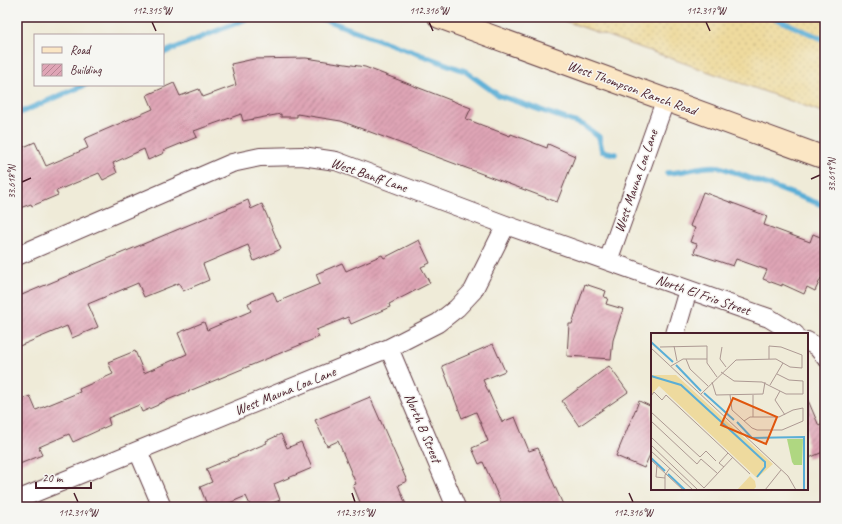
<svg xmlns="http://www.w3.org/2000/svg" width="842" height="524" viewBox="0 0 842 524" font-family="Caveat,sans-serif">
<defs>
<pattern id="sand-dots" width="8" height="8" patternUnits="userSpaceOnUse"><rect width="8" height="8" fill="#eeda9e"/><path d="M2 2h.1M6 6h.1" fill="none" stroke="#cebb88" stroke-width="1.8" stroke-linecap="round"/></pattern>
<pattern id="building-hatch" width="6" height="6" patternUnits="userSpaceOnUse"><rect width="6" height="6" fill="#dfa5b6"/><path d="M-1 1l2-2M0 6l6-6M5 7l2-2" fill="none" stroke="#b78694"/></pattern>
</defs>
<rect width="100%" height="100%" fill="#f6f6f2"/>
<filter id="ink" filterUnits="userSpaceOnUse"><feTurbulence type="fractalNoise" baseFrequency=".025" numOctaves="2"/><feDisplacementMap in="SourceGraphic" scale="8" xChannelSelector="R" yChannelSelector="G"/><feConvolveMatrix kernelMatrix="1 2 1 2 8 2 1 2 1" color-interpolation-filters="sRGB"/></filter>
<filter id="wash" filterUnits="userSpaceOnUse"><feTurbulence type="fractalNoise" baseFrequency=".012" numOctaves="4" result="noise"/><feDisplacementMap in="SourceGraphic" scale="16" xChannelSelector="R" yChannelSelector="G"/><feGaussianBlur stdDeviation="0.9" result="paint"/><feColorMatrix in="noise" values="0 0 0 0 0 0 0 0 0 0 0 0 0 0 0 0 0 1.4 0 .05"/><feComposite in="paint" operator="in"/></filter>
<g filter="url(#wash)">
<rect width="100%" height="100%" fill="#efebd8"/>
<path fill="url(#sand-dots)" stroke="#9c7c64" d="M554,17H825V113Z"/>
<g fill="none" stroke-linecap="round" stroke-linejoin="round">
<path stroke="#5aaed6" stroke-width="5.5" d="M317,17L465,71L498,95L583,125L599,137L602,151L615,154
M772,17L825,40
M163,53L251,17
M17,114L85,85
M667,173C686,173 702,164 720,167L825,206"/>
</g>
<g id="blocks">
<path fill="url(#building-hatch)" d="M306,58L365,67L471,108L466,119L510,136L511,134L547,148L548,144L575,156L557,202L341,121L297,114V117H281V114L243,121L241,114L194,131L197,137L163,151L164,153L148,160L144,149L113,163L117,173L103,180L99,173L56,191L58,195L32,206L31,204L17,209V150L35,142L46,166L88,148L84,139L153,109L147,95L174,83L180,96L199,89L203,97L236,85L231,64L254,59Z
M703,192L767,216L764,225L810,242L813,234L825,239V279L821,278L815,291L807,287L804,294L782,284V286L763,279L767,270L736,259L733,266L694,253L697,244L690,242L695,228L690,226Z
M248,200L251,209L262,204L281,249L254,261L248,245L203,264L209,280L183,291L179,283L144,297L138,283L88,304L98,327L72,338L67,326L17,347V297Z
M419,240L430,263L421,267L430,283L389,304L390,307L351,324L348,317L316,330L319,337L158,404V405L142,412L139,405L108,418L110,425L73,442L69,434L39,447L42,455L17,465V401L30,396L36,410L80,392L79,389L113,374L108,362L135,351L144,373L187,354L178,333L204,322L207,330L251,311L248,303L273,292L277,302L320,284L316,274L342,263L346,271L382,255L384,258Z
M585,284L606,291L604,297L608,298L606,304L623,309L613,340L611,359L567,356L569,324H572Z
M493,344L505,371L483,380L502,422L515,417L529,451L538,448L564,507H503L483,462L479,464L472,448L488,441L476,412L462,418L442,366Z
M609,366L628,392L579,426L562,401Z
M370,397L407,481L398,485L407,507H362L353,485L356,484L338,441L327,446L315,420Z
M807,398L819,426L825,423V451L807,459Z
M639,401L652,407V450L644,468L616,456Z
M281,434L287,448L301,442L312,468L274,484L280,500L262,507H251L246,496L220,507H208L200,487L212,482L206,469L267,443L266,441Z"/>
</g>
</g>
<g filter="url(#ink)">
<use href="#blocks" fill-opacity="0" stroke="#633e45" stroke-width="1"/>
<g fill="none" stroke-linecap="round" stroke-linejoin="round">
<g stroke="#633e45" stroke-width="20">
<path id="minor" d="M17,256L232,163L260,157L302,156L336,161L506,225L769,318L795,334
M608,261L665,101
M675,334L688,290
M807,341L817,347L825,357
M389,348L456,507
M138,451L162,507
M17,500L389,348L438,323L457,308L473,291L506,225"/>
</g>
<g stroke="#633e45" stroke-width="24">
<path id="secondary" d="M439,17L825,158"/>
</g>
<use href="#minor" stroke="#fff" stroke-width="18"/>
<use href="#secondary" stroke="#fbe6c4" stroke-width="22"/>
</g>
</g>
<path fill="none" stroke="#4a1f2b" stroke-width="1.5" d="M152,22L156,31M429,22L433,31M706,22L710,31M811,179L820,175M22,182L31,178M74,493L78,502M352,493L355,502M629,493L633,502"/>
<g text-anchor="middle" dominant-baseline="central" stroke-width="3" stroke-linejoin="round" paint-order="stroke">
<g font-size="14" fill="#4a1f2b" stroke="#f6f6f2">
<text transform="translate(632 88) rotate(20)">West Thompson Ranch Road</text>
<text transform="translate(369 175) rotate(19)">West Banff Lane</text>
<text transform="translate(636 181) rotate(-71)">West Mauna Loa Lane</text>
<text transform="translate(703 295) rotate(19)">North El Frio Street</text>
<text transform="translate(285 391) rotate(-22)">West Mauna Loa Lane</text>
<text transform="translate(423 428) rotate(67)">North B Street</text>
</g>
</g>
<g transform="translate(651 333)">
<rect width="157" height="157" fill="#efebd8"/>
<path d="M136,106H152L151,132H143L141,129Z" fill="#afd781"/>
<path d="M0,42H25L122,131L106,145L8,53L0,62ZM99,143L104,148L105,154L102,157H86Z" fill="#eeda9e"/>
<path fill="none" stroke="#5aaed6" stroke-width="2" d="M0,9L22,29M25,32L50,58M0,43L30,52L114,129V134L106,144M53,60L83,87M86,89L101,105L153,104V157M0,125L14,138M17,141L34,157"/>
<path fill="none" stroke="#ad9993" stroke-width="1" d="M23,13L26,28M9,14L56,13V30L66,44M71,14L69,26L75,34M0,15L137,143L145,157M35,26L39,36L57,53M20,33L32,26H56M70,39L83,48L111,49L135,61H152V48L138,47L126,41M61,49L65,62L112,61L114,49M119,52L132,30M129,58L124,67L134,82M50,61L85,27L125,26L139,34L151,35V22L130,14L118,13V26M79,62L81,77L101,95L106,97H131L152,88V75L142,77L128,84H99L93,88M0,63L3,59L11,67L15,62L77,120M0,79L49,124M102,84V62M0,88L46,131L50,126L66,140M0,104L53,155L82,124M0,112L47,157M0,118L42,157M49,124L55,118L65,128M0,127L32,157M6,132L5,144L14,145M73,134L68,130L77,120L99,141M14,157V142L19,135M114,157L130,137"/>
<path fill="#e0560e" fill-opacity="0.15" stroke="#e0560e" stroke-width="2" d="M82,65L126,84L115,111L70,92Z"/>
<rect width="157" height="157" fill="none" stroke="#4a1f2b" stroke-width="2"/>
</g>
<rect width="842" height="524" fill="none" stroke="#f6f6f2" stroke-width="44"/>
<rect x="34" y="34" width="130" height="52" fill="#f6f6f2" stroke="#b1a0a2"/>
<rect x="42" y="47" width="20" height="6" fill="#fbe6c4" stroke="#b1a0a2"/>
<text x="70" y="54" font-size="12" fill="#4a1f2b">Road</text>
<rect x="42" y="64" width="20" height="12" fill="url(#building-hatch)" stroke="#b1a0a2"/>
<text x="70" y="74" font-size="12" fill="#4a1f2b">Building</text>
<path d="M36 482v6h55v-6" fill="none" stroke="#4a1f2b" stroke-width="2"/>
<text x="42" y="482" font-size="12" fill="#4a1f2b" stroke="#f6f6f2" stroke-width="3" paint-order="stroke">20 m</text>
<rect x="22" y="22" width="798" height="480" fill="none" stroke="#4a1f2b" stroke-width="1.5"/>
<g font-size="10" text-anchor="middle" fill="#4a1f2b">
<text x="152" y="14">112.315°W</text>
<text x="429" y="14">112.316°W</text>
<text x="706" y="14">112.317°W</text>
<text transform="translate(831 175) rotate(-90)" y="4">33.619°N</text>
<text transform="translate(11 182) rotate(-90)" y="4">33.618°N</text>
<text x="78" y="516">112.314°W</text>
<text x="355" y="516">112.315°W</text>
<text x="633" y="516">112.316°W</text>
</g>
</svg>
